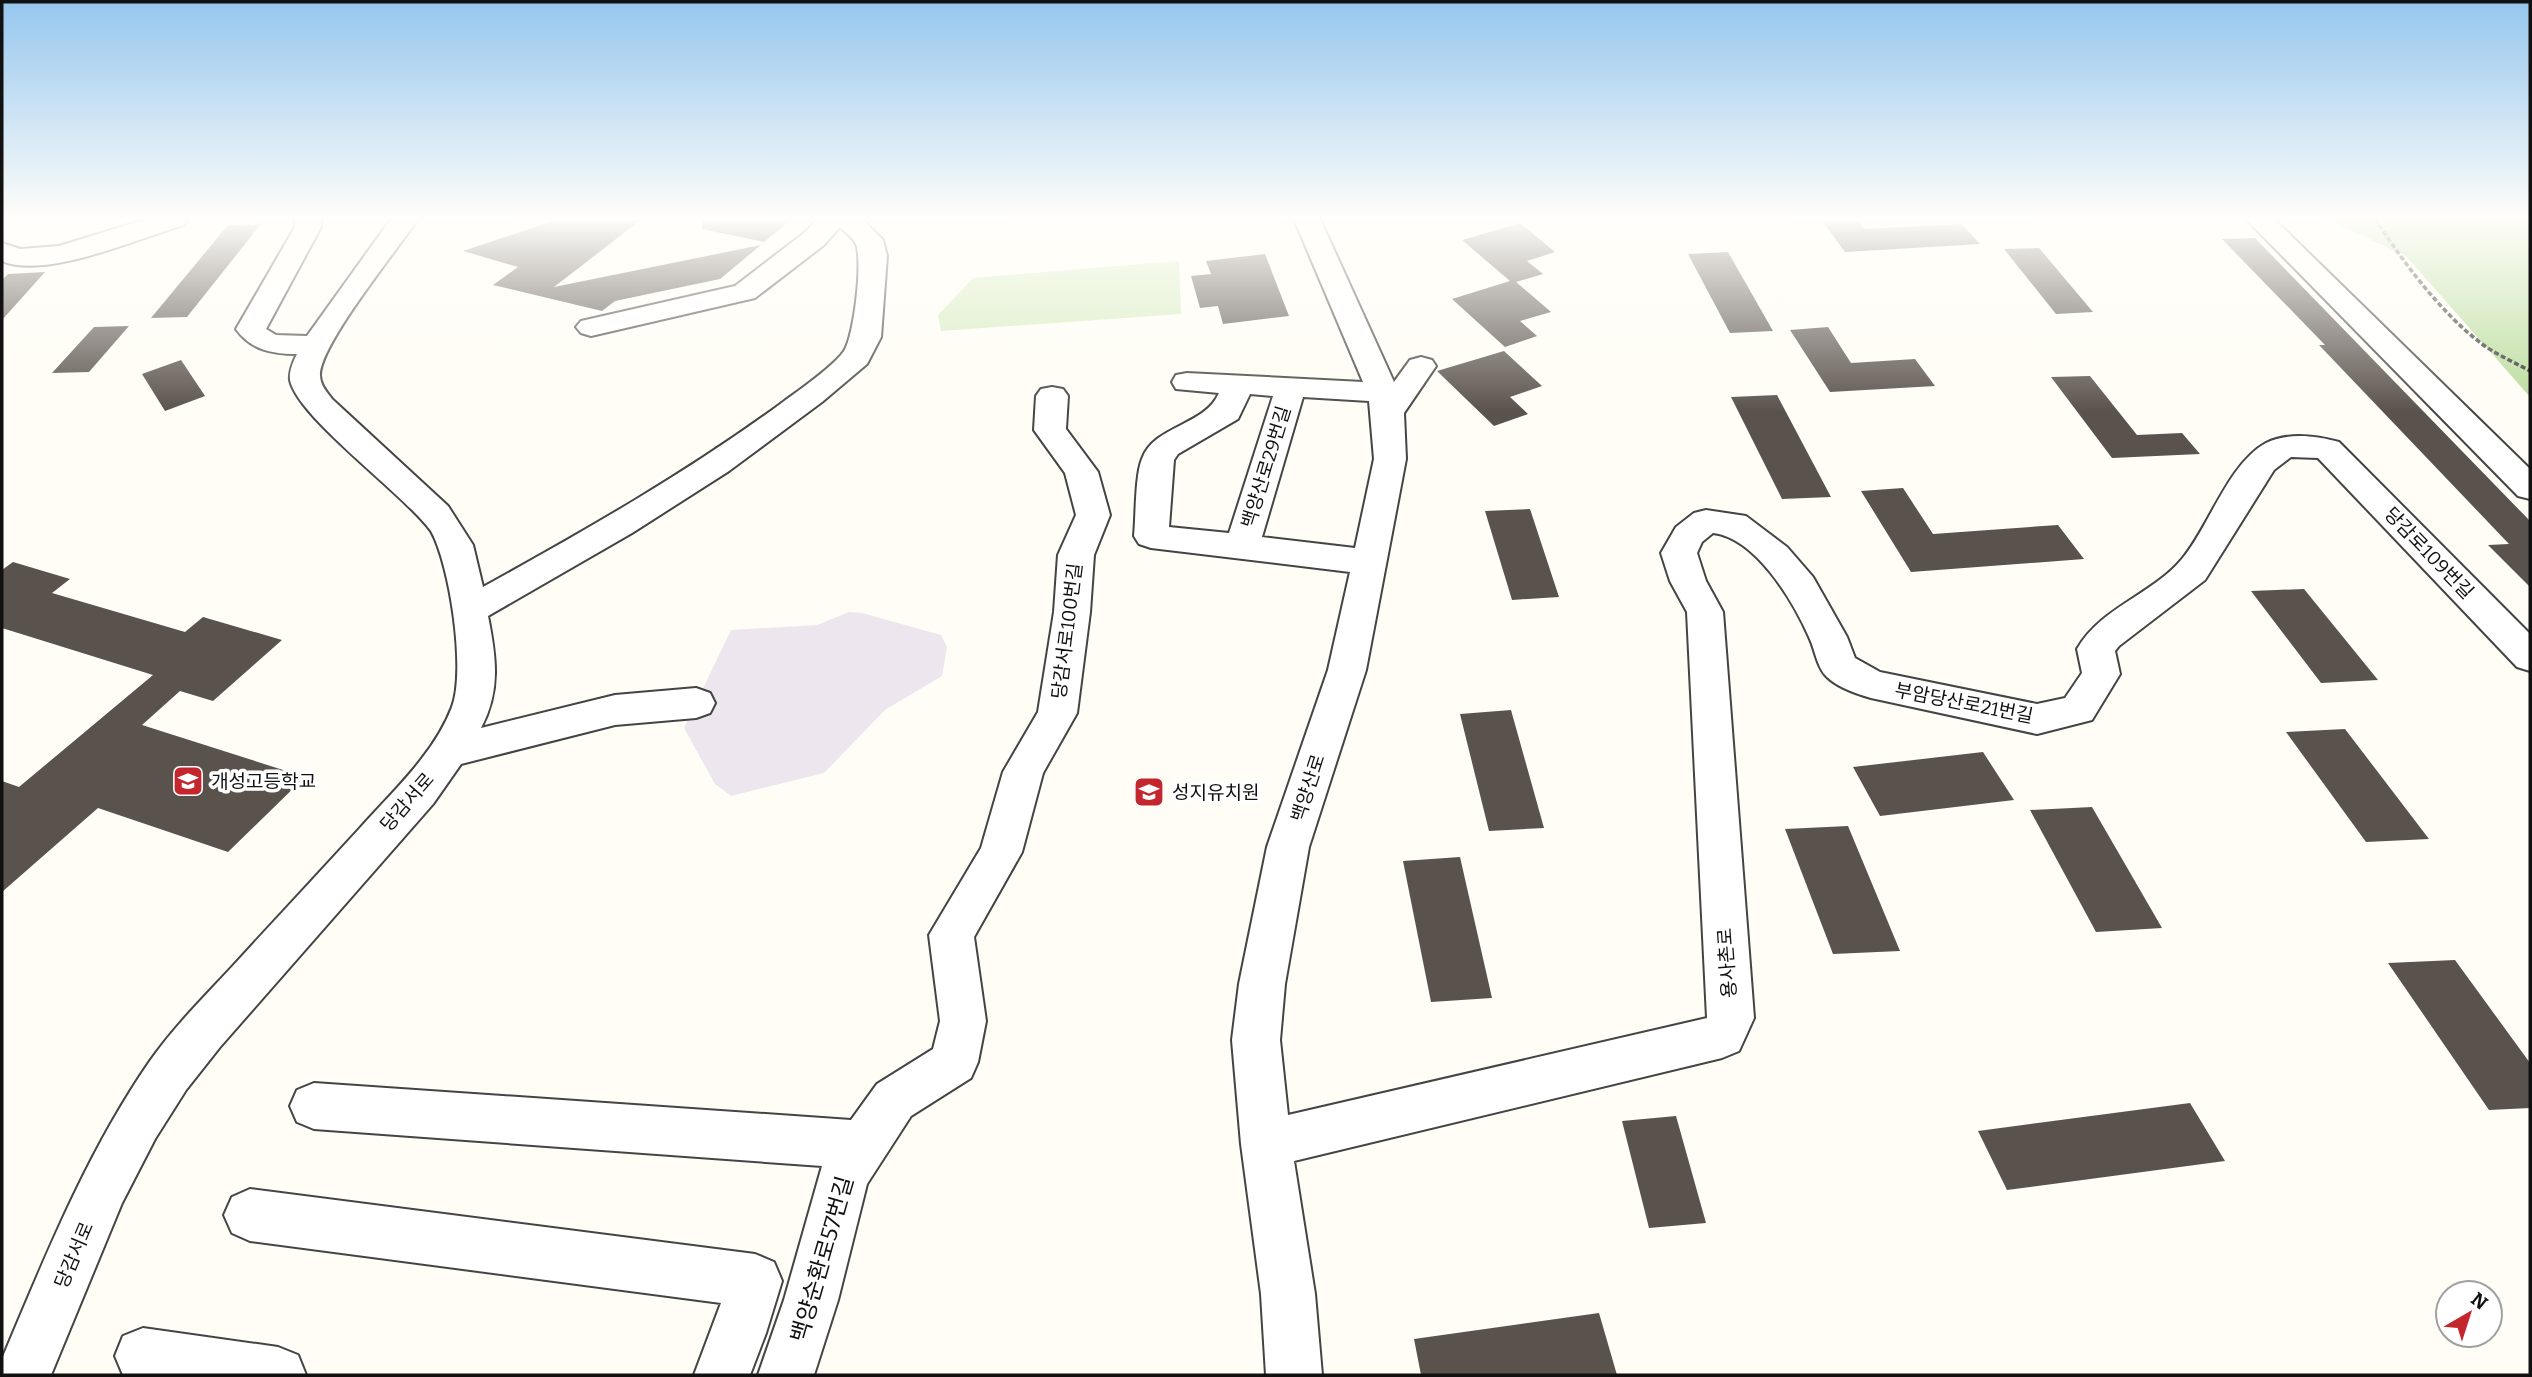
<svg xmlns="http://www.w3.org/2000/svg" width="2532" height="1377" viewBox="0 0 2532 1377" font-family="Bitter,'Noto Sans KR',serif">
<rect width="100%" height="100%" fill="#fffdf5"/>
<path fill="#eee6ef" d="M849,612L862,613L941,635L947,647L942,676L885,710L824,773L731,796L715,784L684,728L731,630L817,625Z"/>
<path fill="#d5ebbd" d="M1179,261L1181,314L941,331L938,315L973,278Z"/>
<path fill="#b9dc9c" d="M2327,219H2530V397L2406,256Z"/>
<path fill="#5a524d" d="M559,219H642L554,287L761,245L720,279L615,301L602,311L493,285L518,267L463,251Z
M703,219H792L764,242L702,229Z
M1821,219H1856L1864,229L1962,224L1980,244L1845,252Z
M1520,223L1555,252L1527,261L1543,274L1516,282L1551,312L1520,321L1537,336L1505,347L1452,299L1510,281L1462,240Z
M261,224L187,317L151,318L228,225Z
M2255,238L2530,521V587L2488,545L2509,544L2319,345H2325L2222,239Z
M2039,248L2093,312L2056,314L2004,249Z
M1728,252L1773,331L1730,333L1688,254Z
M1265,254L1289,316L1223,324L1218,306L1200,308L1191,276L1211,274L1206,261Z
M45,272L2,320V280L8,274Z
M129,326L89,372L52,373L94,327Z
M1828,327L1851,363L1915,359L1935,386L1830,392L1790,330Z
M1504,351L1542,386L1510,397L1528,414L1494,426L1437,371Z
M181,360L205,396L165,411L142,374Z
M2090,376L2137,435L2182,433L2200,454L2112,458L2051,377Z
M1777,395L1831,497L1782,499L1731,397Z
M1903,488L1933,534L2058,525L2084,559L1911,572L1861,491Z
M1530,509L1559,597L1512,600L1485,511Z
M13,562L70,579L52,593L185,632L203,617L282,640L213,701L180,691L142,725L305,777L228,852L98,808L2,892V781L19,787L153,675L2,628V570Z
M2304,589L2378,680L2321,683L2251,591Z
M1511,710L1544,828L1489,831L1460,714Z
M2345,729L2429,839L2366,842L2286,732Z
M1983,752L2014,800L1880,816L1853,767Z
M2092,807L2162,928L2096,932L2030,810Z
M1848,826L1900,951L1833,954L1785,829Z
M1460,857L1492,998L1431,1002L1403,861Z
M2455,960L2530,1063V1108L2489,1110L2388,963Z
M2190,1103L2225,1161L2007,1190L1978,1131Z
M1676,1116L1706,1223L1649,1228L1622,1121Z
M1599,1313L1617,1375H1421L1414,1339Z"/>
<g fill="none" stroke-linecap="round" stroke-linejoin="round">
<g stroke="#444" stroke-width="4">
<path id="minor" d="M147,219H188L184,225C139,238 45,280 2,261V243L20,249L59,246Z
M295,219H321V227L266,329L276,335L307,336L391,219H418C398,249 320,344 320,375C320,385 327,392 332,399L448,506L473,545L483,587C586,530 688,472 783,402C798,391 834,366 844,351C854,337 864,256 855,242C852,237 845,232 840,227L824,245L755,298L591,336L581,333L576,327L581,321L735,286L804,233L818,219H862L883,240L887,256L881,337L867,364L822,402L729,471L632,533L488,616C496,657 501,690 481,728L615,695L696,688L710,693L715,703L710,713L696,718L615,725L461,764L433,804L220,1047L186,1090L155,1139L122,1203L51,1375H2V1359C45,1257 87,1152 150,1061C173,1028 203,998 230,969C273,922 317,875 360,828C393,791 434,754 452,707C466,670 450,565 431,531C403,493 298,418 290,380C289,371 293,362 297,354C272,354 251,350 236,329L295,227Z
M1294,219H1320L1394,382L1410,360L1421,357L1432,360L1436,366L1404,413L1406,459L1366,670L1309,847L1285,984L1280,1040L1288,1115L1707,1018L1687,612L1670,581L1661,553L1676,527L1694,513L1706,510L1746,516L1787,547L1813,577L1847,637L1855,658L1880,672L2037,704L2065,698L2082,673L2077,649C2101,607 2152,595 2182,559C2209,527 2228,464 2266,443C2288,432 2317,436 2339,442L2530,634V671L2517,667L2318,458L2291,457L2274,470L2205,580L2119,646L2115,651L2120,674L2092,720L2037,734L1871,698C1857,694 1837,687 1827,677C1817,668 1815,649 1809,637C1793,601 1756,538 1713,533L1702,542L1697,553L1706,581L1723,612L1754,1018L1739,1051L1722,1058L1294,1161L1315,1294L1322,1375H1266L1261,1294L1241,1144L1232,1040L1239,984L1267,847L1328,670L1350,572L1151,548L1139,544L1134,536C1136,516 1135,476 1142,459C1154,425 1205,426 1219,393L1176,389L1172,382L1176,375L1187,373L1363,382ZM1250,394L1273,396L1229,533L1169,527L1174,460L1178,454L1238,419ZM1303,397L1369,401L1374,459L1355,548L1262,537Z
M2246,219H2274L2530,469V499L2518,496Z
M1052,387L1063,389L1068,396L1066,429L1098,472L1110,515L1094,555L1090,612L1077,713L1043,773L1022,852L974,937L986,1021L978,1062L971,1078L911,1116L867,1184L838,1300L814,1375H758L784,1300L822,1166L314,1129L297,1122L290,1106L297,1090L314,1083L851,1120L877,1084L933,1049L940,1021L929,935L981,848L1003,772L1038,712L1054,612L1058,555L1076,515L1065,473L1034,430L1036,396L1041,389Z
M250,1189L755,1254L774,1262L782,1281L766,1333L750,1375H694L721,1303L250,1241L232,1233L224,1215L232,1197Z
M143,1328L278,1347L298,1355L306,1375H123L115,1356L123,1336Z"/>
</g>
<path stroke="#333" stroke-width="3.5" stroke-dasharray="5 2.5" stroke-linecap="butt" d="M2375,219C2404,263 2440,312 2482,344C2497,355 2514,362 2530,371"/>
<use href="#minor" fill="#fff" fill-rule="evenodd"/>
</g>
<linearGradient id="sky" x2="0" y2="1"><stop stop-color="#95c6ee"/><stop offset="0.53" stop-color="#fffefa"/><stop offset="1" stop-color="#fffefa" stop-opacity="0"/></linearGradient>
<rect width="2532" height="412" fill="url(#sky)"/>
<defs>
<g id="school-square" transform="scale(1.575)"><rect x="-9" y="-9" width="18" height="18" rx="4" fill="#c4262e" stroke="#fff"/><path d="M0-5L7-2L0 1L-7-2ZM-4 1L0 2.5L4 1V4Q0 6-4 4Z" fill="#fff"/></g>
</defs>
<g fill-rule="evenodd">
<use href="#school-square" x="188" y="781"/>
<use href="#school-square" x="1149" y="792"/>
</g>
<g text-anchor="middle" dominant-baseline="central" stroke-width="7" stroke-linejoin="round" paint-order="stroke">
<g font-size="19" fill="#111" stroke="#fff">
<text transform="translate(1266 467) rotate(-73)">백양산로29번길</text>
<text transform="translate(2429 553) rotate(46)">당감로109번길</text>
<text transform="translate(1067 631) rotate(-83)">당감서로100번길</text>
<text transform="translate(1964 703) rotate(11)">부암당산로21번길</text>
<text transform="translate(1308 788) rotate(-72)">백양산로</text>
<text transform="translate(407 802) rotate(-49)">당감서로</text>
<text transform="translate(1727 963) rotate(-94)">용사촌로</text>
<text transform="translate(74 1255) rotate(-67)">당감서로</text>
</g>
<g font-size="19" fill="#111" stroke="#fff" text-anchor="start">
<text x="211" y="781">개성고등학교</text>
<text x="1172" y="792">성지유치원</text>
</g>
<g font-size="23" fill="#111" stroke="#fff">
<text transform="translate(822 1259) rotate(-74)">백양순환로57번길</text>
</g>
</g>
<rect width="2532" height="1377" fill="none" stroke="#111111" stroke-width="7"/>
<g transform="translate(2469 1314) rotate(39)"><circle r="33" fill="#ffffff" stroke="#a0a0a0" stroke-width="2"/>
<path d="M0-5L12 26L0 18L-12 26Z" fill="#c4262e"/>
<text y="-10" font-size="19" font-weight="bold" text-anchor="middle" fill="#111111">N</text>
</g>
</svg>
